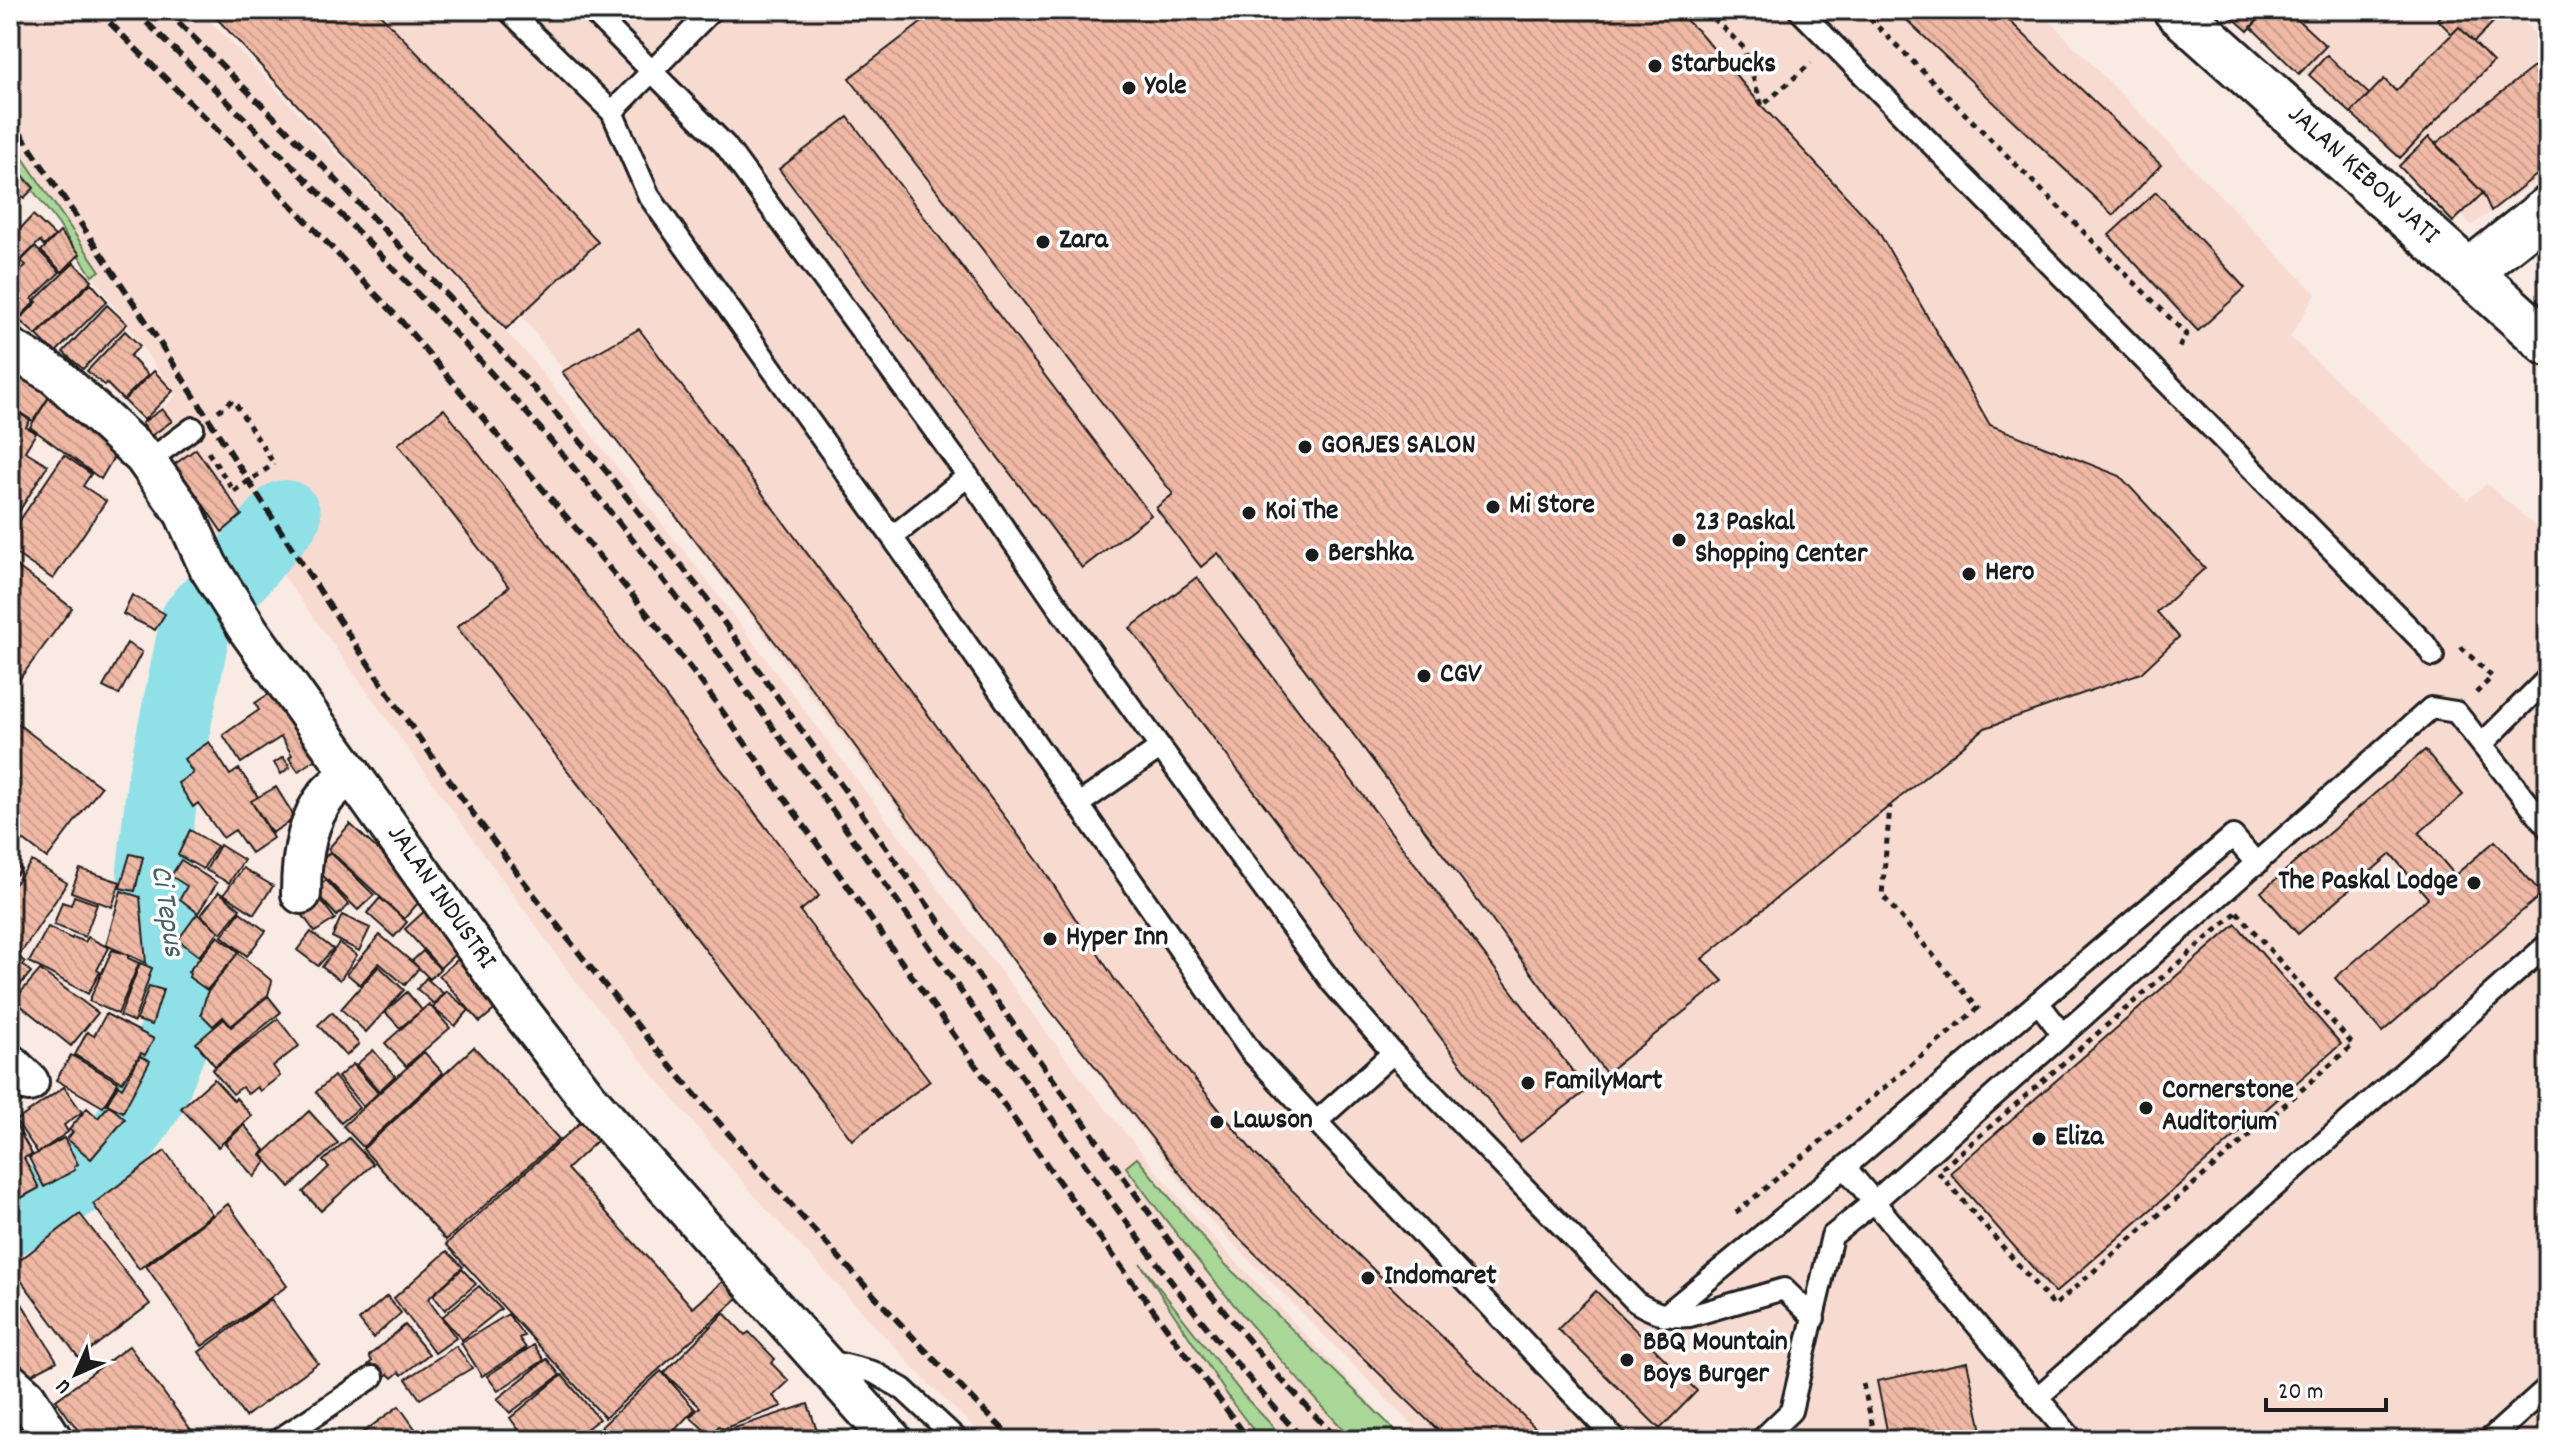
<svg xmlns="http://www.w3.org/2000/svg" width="2558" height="1450" viewBox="0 0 2558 1450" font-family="Dekko,sans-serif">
<defs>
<pattern id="building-back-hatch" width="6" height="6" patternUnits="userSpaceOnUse" patternTransform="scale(2)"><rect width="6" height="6" fill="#f0b9a5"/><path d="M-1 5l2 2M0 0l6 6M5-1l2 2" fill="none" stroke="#cd9e8d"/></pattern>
</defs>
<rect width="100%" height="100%" fill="#faeae4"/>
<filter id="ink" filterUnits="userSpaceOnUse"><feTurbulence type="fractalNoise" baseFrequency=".0125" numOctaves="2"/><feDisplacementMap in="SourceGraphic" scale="16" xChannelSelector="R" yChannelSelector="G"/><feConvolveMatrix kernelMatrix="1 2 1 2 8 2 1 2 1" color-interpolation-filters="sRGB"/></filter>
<g filter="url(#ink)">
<path fill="#f7dbd1" d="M10,10H199L229,40L529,356L700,571L1090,1090L1198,1221L1405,1440H987L931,1386L751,1192L576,982L247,525L219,542L138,429L176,396L10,155Z
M230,10H2039L2316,294L2290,337L2467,500L2487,484L2548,537V1440H1427L1209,1219L500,287Z
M2236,10H2512L2548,48V173L2472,225Z"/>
<path fill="#a8d797" stroke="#627a5a" stroke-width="2" d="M10,139L100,271L92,276L59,225L10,160Z
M1137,1158L1223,1262L1405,1440L1352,1439C1271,1351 1196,1263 1126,1167Z
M1140,1263L1243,1395L1286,1440H1261L1234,1405Z"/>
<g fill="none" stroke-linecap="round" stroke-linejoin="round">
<path stroke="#8fe1e7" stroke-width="72" d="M10,1220L89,1174L125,1134L150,1096L184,1013L153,870L163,782L196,622L285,516"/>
</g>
<path fill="url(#building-back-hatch)" stroke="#1c1c1c" stroke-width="2" d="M209,10H376L598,242L506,329Z
M938,10H1675L1701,34L1762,106L1877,229L1990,425L2120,476L2205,568L2157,612L2179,637L2141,673L1985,728L1702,959L1723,981L1606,1073L1218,553L1201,567L1186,548L1156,508L1173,494L849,78Z
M1896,10H1998L2161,165L2113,215Z
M2224,10H2267L2248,31Z
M2267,10H2287L2326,46L2299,74L2251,27Z
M2446,10H2505L2474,42L2459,27L2452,34L2437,19Z
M2528,10H2548V29H2547Z
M2459,27L2493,62L2400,158L2351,113L2384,79L2396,91Z
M2327,55L2369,94L2351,113L2309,75Z
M2548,56V166L2491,211L2483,193L2435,144Z
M848,117L1151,515L1082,568L779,169Z
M2429,137L2483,193L2453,222L2399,166Z
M18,170L34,188L24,198L22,196L10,209V176Z
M2156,192L2245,288L2198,331L2109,235Z
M33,215L55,236L44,246L40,241L10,271V218L21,228Z
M60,232L80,254L62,272L41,251Z
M35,247L60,272L32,299L35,302L11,326L10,276L13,278L26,265L21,261Z
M74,263L92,280L36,335L19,320L37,302L35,300Z
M91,283L107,301L55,353L37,335Z
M107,305L127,324L83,369L63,352Z
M639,329L1040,864L1115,980L1254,1153L1548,1440H1448L1206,1206L1050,1010L824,704L562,372Z
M125,331L140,346L130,356L148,375L123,400L106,383L104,385L87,371Z
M10,367L52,392L33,421L10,406Z
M154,371L173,391L144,420L124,400Z
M52,393L119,448L101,479L30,427Z
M10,408L30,420L26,427L36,433L25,451L48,465L10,526Z
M162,409L172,421L151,436L142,423Z
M444,409L819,896L800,911L930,1081L852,1140L457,627L509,587L398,444Z
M196,449L242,515L222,532L175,464Z
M64,455L91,474L83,486L106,501L53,579L10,550V535Z
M10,561L72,608L10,692Z
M1197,577L1587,1090L1520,1142L1130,628Z
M132,595L165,614L155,630L123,614Z
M127,643L142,652L119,695L103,687Z
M272,692L316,759L298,771L289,758L292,755L281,737L241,763L223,735L259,710L255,703Z
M10,718L101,787L47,858L10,830Z
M209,742L230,775L239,769L258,797L251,801L273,838L251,853L235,830L223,838L198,803L193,807L178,783L193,773L184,759Z
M2425,750L2463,795L2419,833L2455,875L2495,841L2542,894L2382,1032L2335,978L2428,898L2391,854L2298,934L2261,892Z
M283,757L290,767L281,774L274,763Z
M276,787L295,818L272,833L251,801Z
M350,824L426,894L404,919L328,849Z
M190,830L217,846L203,869L178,855Z
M220,845L244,860L229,883L206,870Z
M330,852L374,895L358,910L315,868Z
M130,854L143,857L135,891L120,888Z
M10,860L21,869L10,882Z
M181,860L217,883L198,913L180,899L187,886L171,876Z
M32,861L67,883L21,953L10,946V890Z
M243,868L273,886L254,914L224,894Z
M80,869L120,882L112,907L71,892Z
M326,880L349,905L337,916L314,891Z
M121,891L140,897L146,963L106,945Z
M314,891L335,919L315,932L295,905Z
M219,892L240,909L221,933L201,915Z
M74,896L97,904L85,937L54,925L62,902L71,905Z
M380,898L407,922L394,937L367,913Z
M430,906L465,945L440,968L405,929Z
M240,912L266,931L247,956L222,936Z
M197,914L219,931L199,956L178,940Z
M342,915L370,928L359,951L332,937Z
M2236,924L2341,1044L2055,1293L1950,1173Z
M48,927L72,939L73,937L85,942L88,937L109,948L97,970L100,972L88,994L29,962Z
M311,932L333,949L318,966L297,950Z
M380,935L419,968L405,985L379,963L360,985L347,974Z
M218,936L239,952L207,990L189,977L190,974L188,972Z
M339,943L357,955L340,980L322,967Z
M10,950L25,962L23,965L31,972L10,997Z
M112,950L128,955V958L139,963L118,1014L89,1001Z
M423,951L440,969L430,979L412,961Z
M238,953L272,981L268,995L231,1026L223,1017L213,1026L201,1014L207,993Z
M466,953L506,1000L480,1022L439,975Z
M140,963L152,968L134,1022L120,1016Z
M379,966L404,990L366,1032L341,1009Z
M40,970L98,1013L71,1046L14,1000Z
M426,978L443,993L434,1004L417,989Z
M149,986L163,990L152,1025L137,1020Z
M446,991L469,1010L455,1026L433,1008Z
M407,992L422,1010L400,1028L385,1012Z
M268,996L281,1012L215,1066L196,1043L224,1019L231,1027Z
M429,1004L450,1028L406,1066L385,1043Z
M332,1012L359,1044L346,1056L318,1025Z
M106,1014L154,1039L145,1055L141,1053L122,1082L75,1055L87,1032L94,1036Z
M278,1019L299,1046L273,1066L280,1076L260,1091L257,1087L248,1094L242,1087L233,1094L212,1070Z
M474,1047L559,1139L446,1240L363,1149Z
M373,1050L395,1076L379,1091L356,1065Z
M424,1052L443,1073L363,1147L343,1126Z
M71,1055L118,1082L103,1107L56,1080Z
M140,1056L150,1061L123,1112L107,1104L118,1085L122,1088Z
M353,1064L378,1093L363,1107L338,1077Z
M334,1076L359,1108L341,1123L316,1092Z
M214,1079L234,1101L236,1098L252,1116L218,1147L181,1108Z
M10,1087L24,1102L10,1108Z
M64,1087L82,1112L64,1125L68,1132L38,1153L16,1121Z
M109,1105L125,1119L91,1159L67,1139L73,1132L69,1130L87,1108L98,1118Z
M309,1111L338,1143L290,1187L262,1155Z
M582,1121L598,1140L567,1169L693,1308L723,1281L738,1298L605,1418L446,1244Z
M15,1123L32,1154L24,1158L39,1188L10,1204V1126Z
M244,1125L265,1150L261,1155L266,1162L254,1177L225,1143Z
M64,1138L78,1164L74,1166L75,1170L44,1187L29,1158Z
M349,1138L373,1164L321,1211L303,1192L329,1167L323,1161Z
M165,1151L212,1214L139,1269L93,1204Z
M228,1204L287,1286L202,1346L146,1266Z
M80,1214L150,1304L79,1358L11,1267Z
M447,1251L463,1267L428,1299L456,1338L435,1353L394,1298Z
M462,1269L476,1284L445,1310L433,1295Z
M479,1286L501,1309L462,1340L442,1317Z
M1596,1291L1697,1391L1660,1429L1558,1329Z
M387,1296L401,1313L373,1338L359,1320Z
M271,1299L318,1363L245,1417L199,1352Z
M21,1302L57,1361L25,1378L10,1353V1309Z
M724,1313L745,1335L749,1332L775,1359L771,1363L789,1381L773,1396L782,1406L723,1429L719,1426L710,1435L690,1417L700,1407L664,1373Z
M508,1314L524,1336L519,1338L526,1348L482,1376L461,1343Z
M405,1325L429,1354L402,1375L399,1372L392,1378L388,1374L380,1380L368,1365L372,1361L369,1356Z
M534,1345L544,1360L498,1391L487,1376Z
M129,1346L197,1438L195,1440H85L56,1400Z
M456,1346L472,1368L420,1399L406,1379Z
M547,1359L560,1375L510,1413L497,1399Z
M1967,1362L1984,1440H1889L1877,1381Z
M661,1371L695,1409L665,1440H614L601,1427Z
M562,1375L599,1419L572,1440H563L559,1436L553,1440H537L521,1433L510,1418Z
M808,1404L820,1440H711L710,1436Z
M399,1406L423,1440H367L362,1433Z"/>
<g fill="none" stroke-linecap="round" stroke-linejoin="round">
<g stroke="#1c1c1c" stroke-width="26">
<path id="service" d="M508,10L612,112L712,10
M591,10L725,145L968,476L1056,604L1333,984L1393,1053L1636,1302C1654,1313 1669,1318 1690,1316L1784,1289L1814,1318
M1799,10L2425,644L2433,656
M612,112L649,196L892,537L1251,1052L1616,1440
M147,462L193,428
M892,537L968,476
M2482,744L2548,678
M1079,804L1161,747
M2038,1002L2063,1035
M1316,1122L1393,1053
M1845,1167L2073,1440
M1664,1316L1845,1167L2233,836L2257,864
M829,1361L873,1372L903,1389L958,1440
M2038,1397L2548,944
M278,1440L373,1377
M1761,1440L1791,1411L1832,1236L1875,1201L2431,708L2456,712L2548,828
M2489,1440L2548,1387"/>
</g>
<g stroke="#1c1c1c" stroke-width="44">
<path id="minor" d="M10,348L55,375L143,456L184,513L208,566L249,631L519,1009L590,1101L892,1440
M301,894C301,861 305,822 327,795C334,787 344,780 351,773
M10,1064L29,1082
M10,1383L26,1397L53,1440"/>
</g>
<g stroke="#1c1c1c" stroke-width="50">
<path id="tertiary" d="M2470,271L2548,209"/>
</g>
<g stroke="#1c1c1c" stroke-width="50">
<path id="primary" d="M2176,10L2548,343"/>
</g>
<path stroke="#1c1c1c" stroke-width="5" stroke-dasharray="6 6" stroke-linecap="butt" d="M1705,10L1744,48L1762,106L1811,63
M1861,10L2186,334L2177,352
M218,411L233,400L274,464
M208,452L234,491
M2461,647L2492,677L2476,693
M2237,912L2353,1045L2054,1306L1938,1172Z
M1736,1213L1978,1008L1882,895L1890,806
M1863,1384L1876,1440"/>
<use href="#service" stroke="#fff" stroke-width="20"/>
<use href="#minor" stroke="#fff" stroke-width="38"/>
<use href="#tertiary" stroke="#fff" stroke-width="44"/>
<use href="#primary" stroke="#fff" stroke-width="44"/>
<path stroke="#1c1c1c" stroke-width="6" stroke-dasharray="12 6" stroke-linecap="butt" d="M97,10L279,192L401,321L633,596L702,683L1062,1186L1249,1440
M134,10C320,192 508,374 665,582C791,748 909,919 1030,1088C1117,1209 1202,1331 1304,1440
M166,10L311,154L502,352L606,471L705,596L1191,1271L1280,1378L1338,1440
M10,118C55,185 100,252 145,320C236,460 324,602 420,739C550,925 693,1099 846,1265C901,1325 956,1384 1014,1440"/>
<path stroke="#1c1c1c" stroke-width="5" stroke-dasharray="6 6" stroke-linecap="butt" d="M234,491L274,464"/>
</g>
</g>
<g fill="#1c1c1c" stroke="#fff" stroke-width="3">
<circle cx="1655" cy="66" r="8"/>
<circle cx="1129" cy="88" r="8"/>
<circle cx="1043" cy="242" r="8"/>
<circle cx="1305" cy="447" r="8"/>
<circle cx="1493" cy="507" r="8"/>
<circle cx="1249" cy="513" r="8"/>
<circle cx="1679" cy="540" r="8"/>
<circle cx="1312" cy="555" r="8"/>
<circle cx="1969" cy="574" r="8"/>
<circle cx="1424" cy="676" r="8"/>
<circle cx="2474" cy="883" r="8"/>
<circle cx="1050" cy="939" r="8"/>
<circle cx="1528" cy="1083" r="8"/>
<circle cx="2146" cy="1108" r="8"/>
<circle cx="1217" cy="1122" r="8"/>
<circle cx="2039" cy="1139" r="8"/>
<circle cx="1368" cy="1278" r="8"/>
<circle cx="1627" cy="1360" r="8"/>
</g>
<g text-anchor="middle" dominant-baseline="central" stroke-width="7" stroke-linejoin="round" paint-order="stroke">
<g font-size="28" font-weight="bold" fill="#1c1c1c" stroke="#fff" text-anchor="start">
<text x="1671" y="66">Starbucks</text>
<text x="1145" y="88">Yole</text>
<text x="1059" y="242">Zara</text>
<text x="1321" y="447">GORJES SALON</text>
<text x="1509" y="507">Mi Store</text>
<text x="1265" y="513">Koi The</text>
<text x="1695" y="524">23 Paskal<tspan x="1695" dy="32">Shopping Center</tspan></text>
<text x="1328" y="555">Bershka</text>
<text x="1985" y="574">Hero</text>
<text x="1440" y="676">CGV</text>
<text x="2458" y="883" text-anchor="end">The Paskal Lodge</text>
<text x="1066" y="939">Hyper Inn</text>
<text x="1544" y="1083">FamilyMart</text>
<text x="2162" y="1092">Cornerstone<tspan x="2162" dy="32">Auditorium</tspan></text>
<text x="1233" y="1122">Lawson</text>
<text x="2055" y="1139">Eliza</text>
<text x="1384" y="1278">Indomaret</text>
<text x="1643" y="1344">BBQ Mountain<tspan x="1643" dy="32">Boys Burger</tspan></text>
</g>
<g font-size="28" fill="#1c1c1c" stroke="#fff">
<text transform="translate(2362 176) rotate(42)">JALAN KEBON JATI</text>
<text transform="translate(440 898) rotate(55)">JALAN INDUSTRI</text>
</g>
<g font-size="30" font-style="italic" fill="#446163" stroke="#fff">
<text transform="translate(165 911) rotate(81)">Ci Tepus</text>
</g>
</g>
<rect width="2558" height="1450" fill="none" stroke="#fff" stroke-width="40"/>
<rect x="20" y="20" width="2518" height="1410" fill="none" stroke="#1c1c1c" stroke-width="3" filter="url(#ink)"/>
<g transform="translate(76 1374) rotate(225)" stroke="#ffffff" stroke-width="6" paint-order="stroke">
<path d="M0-6L14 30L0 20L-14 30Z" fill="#1c1c1c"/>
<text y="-12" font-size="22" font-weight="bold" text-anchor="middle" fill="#1c1c1c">U</text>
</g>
<path d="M2266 1398v12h120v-12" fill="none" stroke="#1c1c1c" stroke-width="4"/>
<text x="2278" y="1398" font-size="24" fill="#1c1c1c" stroke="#ffffff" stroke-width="6" paint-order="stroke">20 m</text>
</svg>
